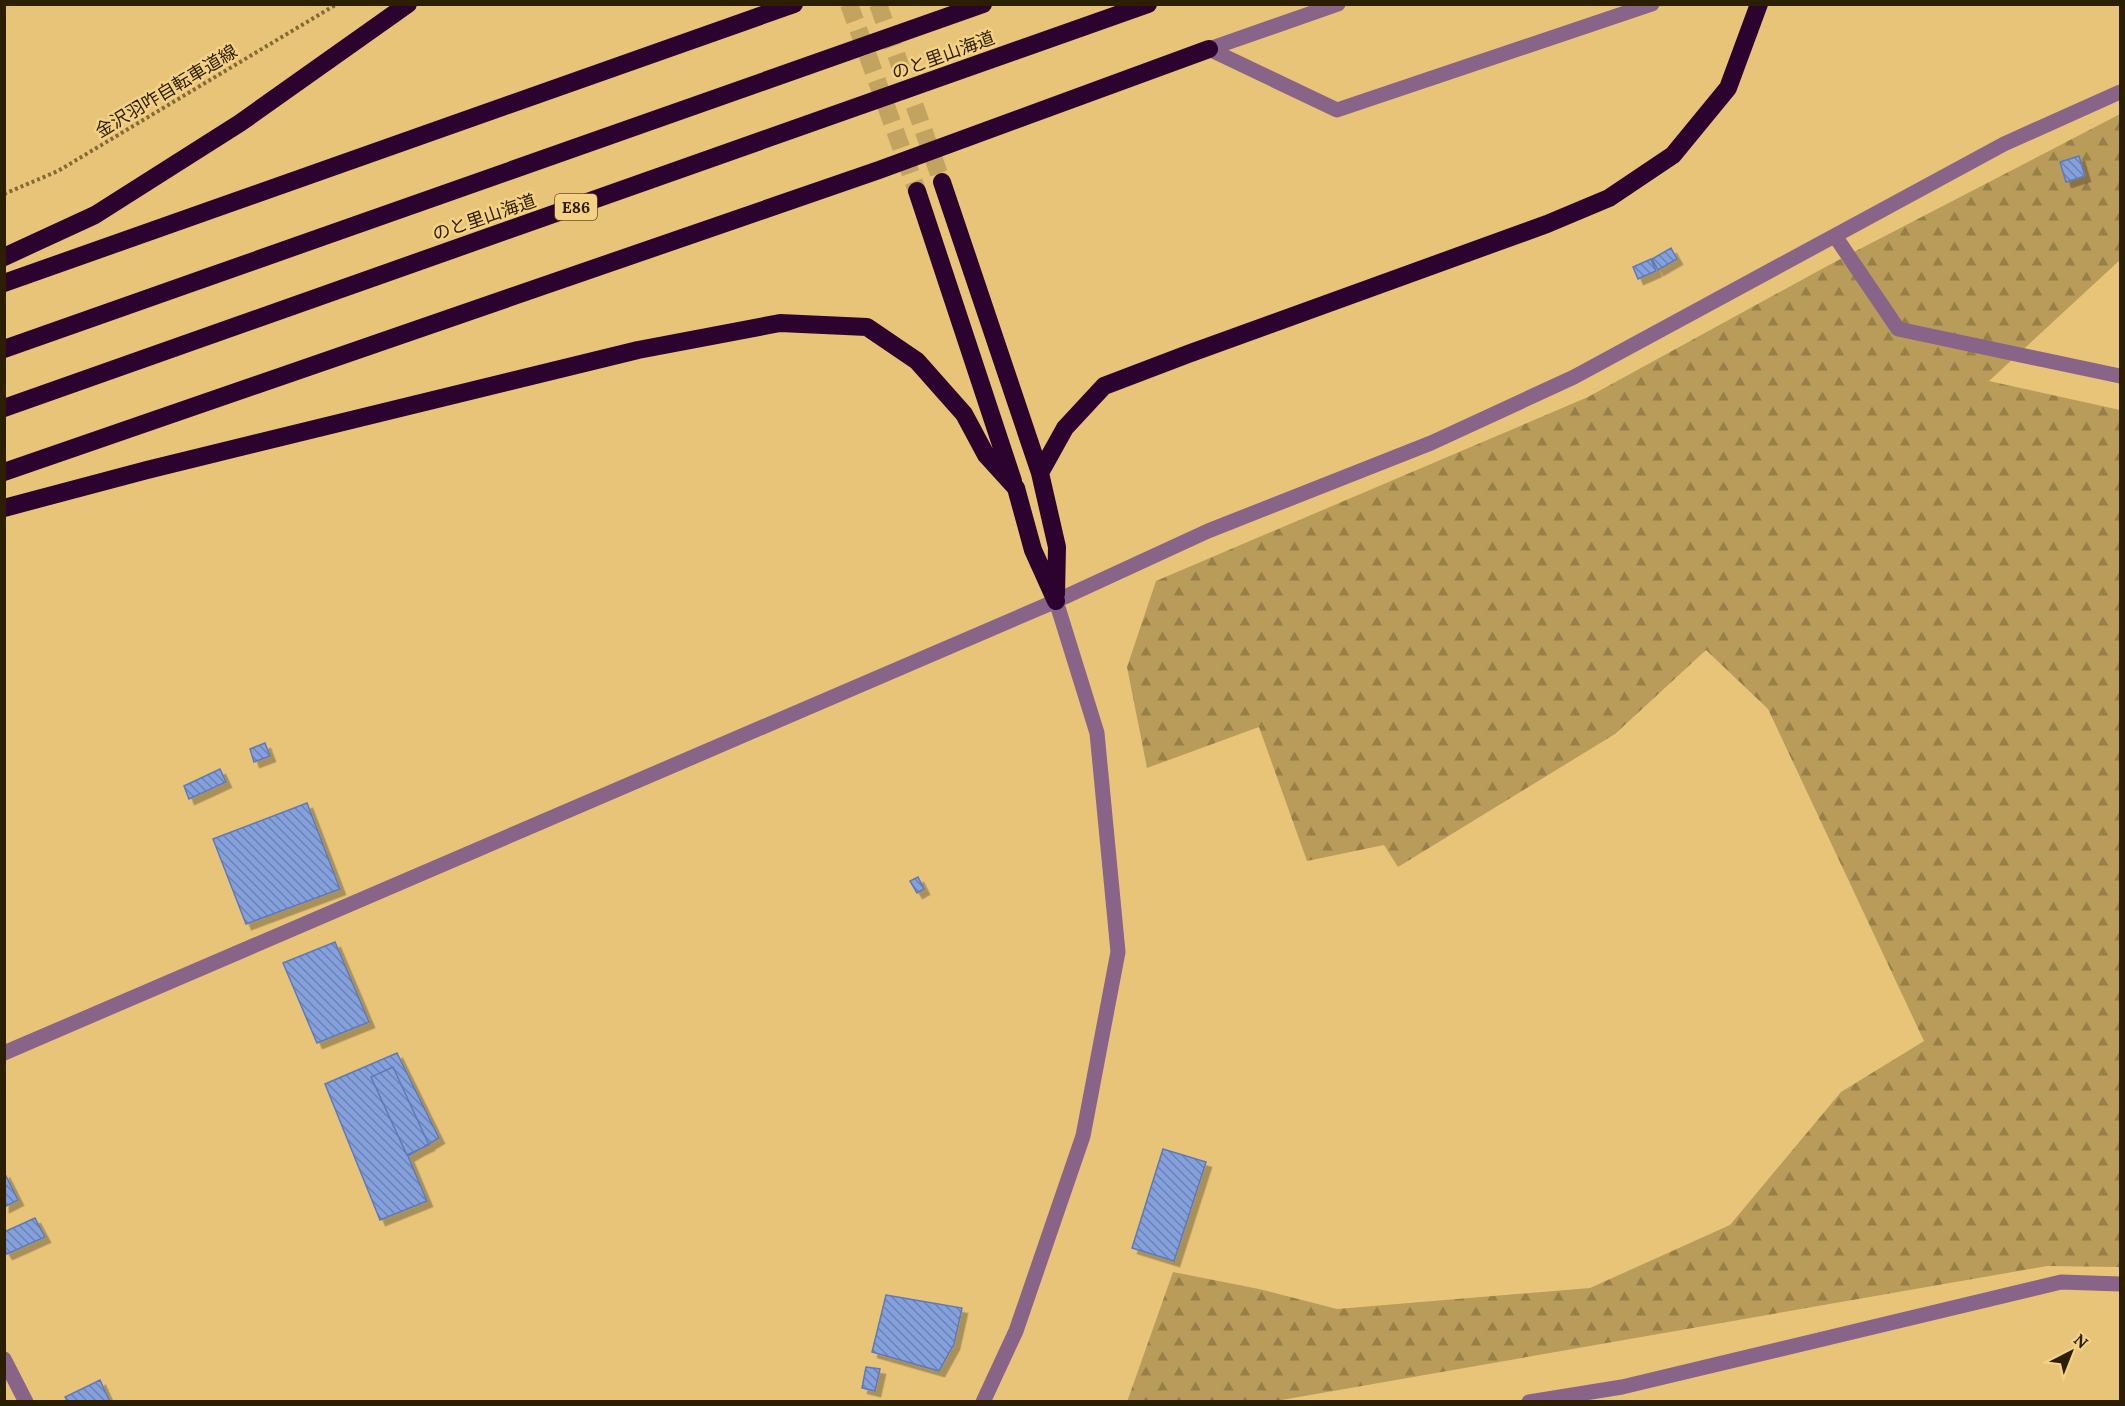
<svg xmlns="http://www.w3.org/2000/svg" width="2125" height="1406" viewBox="0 0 2125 1406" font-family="Lora,'Noto Sans JP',serif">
<defs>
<pattern id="forest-firs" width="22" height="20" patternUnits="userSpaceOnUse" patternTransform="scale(1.5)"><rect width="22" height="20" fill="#ba9c5a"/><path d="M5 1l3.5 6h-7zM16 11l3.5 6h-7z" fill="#977f48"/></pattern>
<pattern id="building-back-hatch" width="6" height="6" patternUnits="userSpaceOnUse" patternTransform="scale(1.5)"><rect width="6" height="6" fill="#84a0dd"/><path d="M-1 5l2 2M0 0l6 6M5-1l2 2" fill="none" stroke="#6c82b1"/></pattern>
<filter id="shadow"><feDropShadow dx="5.5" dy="5.5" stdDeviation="0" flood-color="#0004"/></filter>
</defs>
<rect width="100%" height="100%" fill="#e7c478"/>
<path fill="url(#forest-firs)" d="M2120,114V260L1989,381L2120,410V1267L2047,1266L1276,1401L1127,1402L1173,1272L1259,1289L1337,1309L1590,1288L1730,1225L1841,1092L1924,1041L1768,709L1706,650L1615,734L1398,867L1384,845L1307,861L1259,727L1147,768L1127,667L1156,581L1588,397L1829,265Z"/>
<path fill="url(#building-back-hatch)" stroke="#5e79b8" stroke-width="1.5" filter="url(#shadow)" d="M2079,156L2085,176L2066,182L2060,162Z
M1671,248L1677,259L1658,270L1652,259Z
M1651,259L1656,271L1638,279L1633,267Z
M265,743L270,756L254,762L250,749Z
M220,769L226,782L189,799L184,786Z
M307,803L340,889L246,924L213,839Z
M918,877L924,889L917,893L910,881Z
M335,942L369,1022L317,1043L283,963Z
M397,1053L439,1138L408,1156L427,1201L380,1220L325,1084Z
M393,1067L429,1145L407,1155L371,1077Z
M1163,1149L1206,1162L1174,1261L1132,1248Z
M4,1172L18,1200L4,1207Z
M35,1218L45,1237L7,1254L4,1249V1232Z
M886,1295L962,1308L954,1344L939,1371L872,1352Z
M866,1367L880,1369L875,1391L862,1388Z
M100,1380L110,1402H68L65,1397Z"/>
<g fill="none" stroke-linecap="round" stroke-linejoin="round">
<path stroke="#c2a360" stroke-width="18" stroke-dasharray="18 9" stroke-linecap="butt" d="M849,4L917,191
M878,4L942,182"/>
<path stroke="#826a37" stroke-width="4" stroke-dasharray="3 3" stroke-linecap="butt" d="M4,194L58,171L337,4"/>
<path stroke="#886489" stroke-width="15" d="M1209,49L1337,110L1652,4
M1209,49L1338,4
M1835,236L1898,329L2120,376
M4,1053L1056,601L1208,531L1431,443L1574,377L2004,144L2120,92
M4,1359L26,1402
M983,1402L1016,1331L1083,1136L1118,952L1097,733L1056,601
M1529,1402L1622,1387L2061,1282L2120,1284"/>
<path stroke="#2c022f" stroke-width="18" d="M942,182L1040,473L1057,547L1056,594
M917,191L1013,481
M4,257L95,215L240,123L408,4
M4,283L794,4
M4,349L983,4
M4,408L1148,4
M4,472L879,170L1209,49
M1040,473L1065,428L1104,386L1188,354L1547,224L1609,198L1673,155L1728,88L1759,4
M4,508L147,470L638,350L780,323L867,327L917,361L964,414L986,455L1016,488L1033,550L1056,601"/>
</g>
<g text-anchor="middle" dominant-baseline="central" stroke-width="5" stroke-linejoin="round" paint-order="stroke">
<rect fill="#f4d184" stroke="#685428" stroke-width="1.5" x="555" y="194" width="42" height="26" rx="4.5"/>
<g font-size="16" font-weight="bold" fill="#2c1e00">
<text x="576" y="207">E86</text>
</g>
<g font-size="18" fill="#2c1e00" stroke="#f4d184">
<text transform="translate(943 55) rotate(-20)">のと里山海道</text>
<text transform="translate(166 91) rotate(-31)">金沢羽咋自転車道線</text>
<text transform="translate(484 217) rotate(-19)">のと里山海道</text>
</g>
</g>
<rect width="2125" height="1406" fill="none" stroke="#2c1e00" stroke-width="12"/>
<g transform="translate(2071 1352) rotate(42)" stroke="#f4d184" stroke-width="4.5" paint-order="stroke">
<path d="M0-4.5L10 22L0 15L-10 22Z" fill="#2c1e00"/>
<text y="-9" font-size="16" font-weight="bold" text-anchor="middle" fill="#2c1e00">N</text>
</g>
</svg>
